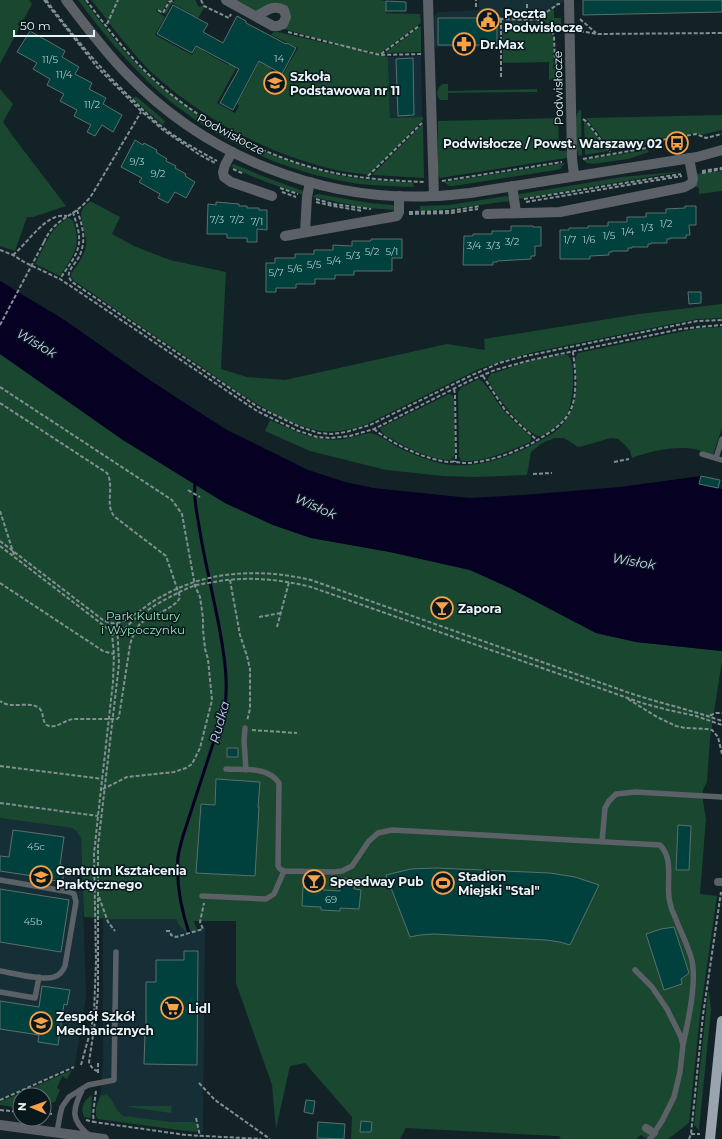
<svg xmlns="http://www.w3.org/2000/svg" width="722" height="1139" viewBox="0 0 722 1139" font-family="Montserrat,sans-serif">
<rect width="100%" height="100%" fill="#122227"/>
<path fill="#162f36" d="M479,0H565V1L541,18L537,23L503,22V47H435L434,18L435,15L438,12L479,10Z
M421,56L422,117L390,118L388,57Z
M0,818L72,828L76,831L81,838L86,996L75,1065L0,1099Z
M103,919H177L187,933L205,927L203,1132L179,1130L98,1119L96,1116V1107L101,1094L103,1058Z"/>
<path fill="#19472f" d="M0,0H29L32,4L0,64Z
M78,0H84C103,25 122,51 145,72C195,121 260,157 329,173C357,180 385,181 413,183L414,187C393,186 373,186 353,183C283,172 211,138 158,91C127,63 103,33 78,0Z
M91,0H171L168,1L163,11L157,9L156,11L165,17L155,35L192,55L201,39L208,42L203,51L228,65L233,57L240,61L217,103L235,113L239,106L237,104L262,57L274,63L271,70L282,76L298,48L271,35L274,31L338,46V44L280,28L288,12H257L231,0H380L386,1V13L420,14L421,23L379,54L364,50V52L388,57L390,118L422,117H423V120L368,175C359,173 350,173 341,171C271,156 203,120 150,71C135,56 122,39 109,23V22Z
M176,0H195L199,7L202,6L204,8L198,18L172,3L166,14L164,13L169,3Z
M554,8V18H561V29H552L541,18Z
M538,21L551,32L553,36V68L561,75C558,79 553,79 549,80V62L503,63V22L537,23Z
M421,26V52L385,53Z
M442,84H448V91L537,89V92L448,93V100H440C435,95 437,88 442,84Z
M0,89L13,104L3,122L15,139L66,206L33,217H27L15,251L0,246Z
M134,97H137L165,121L163,125L132,98Z
M579,110H581L582,155L579,156C575,147 573,118 579,110Z
M722,115V130L701,135L695,133L655,139L646,145L611,150L586,118Z
M558,118L559,151H567V158L440,178L438,175V121Z
M584,121L587,123L608,151L585,155Z
M423,124L424,178L372,175Z
M648,150L649,152L628,159L593,164L587,163L583,160Z
M565,163L560,169L556,170L453,186H449L444,182Z
M234,164L265,177L303,191L304,195C278,187 254,178 230,166Z
M685,171L518,199V195L520,194L622,177Z
M722,171V191L699,194V188L696,187L695,174Z
M318,194L370,203L393,205L395,206L396,210L366,208L312,197L315,195Z
M506,196L509,197L510,201L449,209L420,211V206L449,205Z
M90,201L120,217L112,234L134,246L170,260L226,272L221,369L247,377L285,380L447,344L485,350L484,339L639,314L722,304V318L698,319L672,324L534,352L508,359L479,369L367,424C350,430 333,434 316,430C279,422 240,393 209,372C164,342 118,311 73,280L71,277V274C77,265 84,256 86,246C88,235 77,216 83,208C85,206 88,203 90,201Z
M68,218C73,219 74,222 75,227C81,249 71,258 60,276L35,264L50,235L57,226Z
M722,327V428L713,455C707,453 700,450 694,449C673,446 652,451 632,458L630,451L625,445L618,439L611,438L583,446L578,447L564,438H555L542,443L531,452L527,475L474,477L443,476L386,470L310,451L265,431L270,420C294,431 317,443 344,439C353,437 362,434 371,433C382,436 391,444 401,449C412,454 423,458 435,462C470,472 509,458 540,441C546,437 553,434 558,429C563,425 567,418 571,412C575,403 576,393 577,383C577,374 572,360 578,353L699,328Z
M0,354L123,440L225,503L273,525L311,538L390,552L470,570L510,588L596,633L636,642L722,651V661L710,738L707,782L703,790V801L706,819L700,894L717,896L700,1015L689,1123L668,1139H647L641,1135L636,1139H561L559,1136H556L406,1128L400,1139H351L352,1117L305,1063L290,1066L276,1129L272,1085L236,983V921H194L197,930L187,933L178,924L177,919H111L84,917L81,838L76,831L72,828L0,818Z
M565,354C568,355 570,357 571,360C575,372 573,401 568,412C564,421 556,427 548,432C545,434 541,437 537,436C533,434 530,431 527,429C509,414 500,400 488,381V378L491,374L530,361Z
M479,379C489,385 495,401 504,411C512,421 522,428 531,437V440L530,442C510,451 483,463 461,461L459,456L458,392L462,387Z
M449,394L452,395L454,398L455,455L451,460C431,461 400,444 383,434L380,429L382,427Z
M708,992H709L711,1010L699,1130L694,1125Z
M72,1070L67,1079L62,1076L57,1088L60,1090L55,1102L49,1103L46,1107H45L44,1110V1095H20V1108L0,1105V1102Z
M101,1094L104,1096L106,1094C114,1100 115,1110 123,1116L172,1122H196L198,1132L179,1130L98,1119L96,1116V1107Z
M92,1095L91,1118L84,1117C80,1107 84,1100 92,1095Z
M129,1106H172L171,1113L129,1107Z"/>
<path fill="#060022" d="M0,281L66,321L151,381L227,430L308,470L345,482L373,488L470,498L523,495L620,487L701,476L700,484L722,489V651L636,642L596,633L510,588L470,570L390,552L311,538L273,525L225,503L123,440L0,354Z"/>
<g fill="none" stroke-linecap="round" stroke-linejoin="round">
<path stroke="#060022" stroke-width="3" d="M189,933C181,909 176,882 178,857C179,850 181,843 183,836L225,707C228,683 225,661 221,637C215,602 206,568 200,532C198,517 193,500 195,484"/>
</g>
<path fill="#00413e" stroke="#5c6f6d" d="M583,0H722V12L583,15Z
M386,1L406,2V11H386Z
M173,5L208,24L203,32L223,43L237,16L246,21V23L286,44L287,43L296,48L282,74L259,61L233,110L220,103L239,69L196,46L192,53L157,34Z
M438,18H497V45H438Z
M30,31L65,51L62,57L79,67L75,74L92,83L89,89L106,98L103,104L122,115L113,132L102,125L95,136L87,132L91,125L74,116L77,110L60,101L64,94L47,85L50,79L33,69L37,63L17,52Z
M413,58L414,115L398,116L396,59Z
M135,140L143,145L144,143L157,150L156,152L167,159L166,161L176,166L175,168L186,174L185,176L195,182L186,198L175,192L168,203L158,198L160,194L139,182L142,178L121,167Z
M216,202L239,204V206H247V208H259V210H267V230L257,229V242H247V238H227V234H207L208,204L216,205Z
M685,206H696V225H689L690,235H686V238H670V239H667V243H651V244H648V247H632V248H628V251H612V252H609V255L590,256V259H560V230H569V228H588V226H608V222H627V217H646V213H666V209L685,208Z
M511,226H533V227H541V246H535V256H531V259L497,261V262H493V265H463L464,236H473V234H492V231H511Z
M371,239H402V258H392V271H354V275H335V279H315V284H296V288H276V292H266V263H275V258H295V254H314V250H333V245L352,246V241H371Z
M688,292H701V303L689,304Z
M701,476L720,480L718,488L699,484Z
M227,748H238V757H227Z
M216,779L260,782L258,807H259L255,876L196,873L201,804L215,805Z
M678,825L691,826L689,870H676Z
M13,830L64,837L60,865H63V880L46,881V878L0,871V856L9,857Z
M436,868L550,873L575,877L599,885L570,945L560,942L546,940L434,934L420,935L410,937L386,875L411,869Z
M310,876L324,877L323,890L340,891L341,878L355,879L354,889L361,890L359,909L340,908V911L321,910V907L302,906L303,887H310Z
M0,889L69,900L61,952L0,942Z
M674,927L689,973L681,979L682,984L664,990L646,934L661,929Z
M184,951H198L197,1065L144,1064L145,1034L146,1035V982H156V960H184Z
M42,986L70,990L67,1005L64,1004L58,1045L38,1042L39,1035L0,1029V1001L39,1007Z
M306,1100L315,1101L313,1114L304,1112Z
M361,1121L372,1122L371,1132H360Z
M318,1122L345,1124L344,1139L317,1138Z"/>
<g fill="none" stroke-linecap="round" stroke-linejoin="round">
<path stroke="#828f93" stroke-width="2" stroke-dasharray="4 2" stroke-linecap="butt" d="M44,0L97,67L141,111L163,130L200,155L215,163
M46,0C73,36 102,71 135,102C144,111 154,121 165,129C181,141 199,151 217,161
M86,0C105,25 124,50 146,72C197,122 270,161 340,174C367,179 396,181 424,182
M201,0L204,6L229,18L231,14
M476,7V0
M158,10L163,13L169,2L174,0
M491,10L501,19L527,20L537,19L552,31L560,30
M537,19L558,4H560
M580,19L596,33
M527,20V2
M107,24L118,0
M552,31L554,36L555,67L560,72
M580,31L597,34L722,33
M288,32L380,55L421,54
M381,54L419,26
M501,77V19
M583,119L587,122L610,152
M583,159L647,148L655,141L696,134L706,138L722,134
M233,169L244,174
M702,171L722,168
M702,173L722,169
M368,176L422,123
M442,181L562,162
M280,188L298,194
M282,192L296,197
M316,199L333,204L371,209
M524,199L681,174
M316,202L333,206L363,211
M526,202L682,176
M77,210C82,224 86,238 81,252C79,260 71,266 69,273C68,277 70,279 72,282L258,407L300,427L319,433L331,434L346,432L370,425L468,377L499,363L521,357L677,325L697,321L722,320
M73,212C75,220 79,229 79,237C81,252 68,266 60,279L257,411L296,430L317,437L331,438L350,436L374,429L469,381L495,370L531,360L681,329L698,327L722,325
M409,212L450,211L480,206
M409,214L451,213L478,209
M44,242C54,219 69,219 85,203C88,200 91,196 93,193L141,112
M0,250L13,255L24,262L60,279
M13,255C28,243 46,212 67,216
M483,376L505,410L519,424L537,440
M0,387L172,500L182,514L195,586L200,597L203,618V630L205,649L208,659L212,700L200,748L192,764L186,768L174,772L127,777L101,790
M454,389L455,394L456,457L455,462
M0,403L107,473C115,487 104,506 115,517L166,556L180,597C177,608 150,615 140,624C135,630 132,637 130,645L119,717L117,719H73C65,720 57,728 49,726C41,724 45,713 39,708C28,700 12,710 0,701
M374,429C392,444 426,460 449,462C451,462 453,461 455,462C459,462 462,463 467,463C489,462 516,452 536,441C550,432 564,425 571,409C578,393 575,368 573,352
M614,462L629,459
M533,474L552,473
M188,490L200,497
M0,511L15,558
M0,541L103,620C107,622 111,624 117,623C126,621 133,615 141,610C150,603 160,597 170,592C214,570 263,569 311,580L621,690C654,702 689,709 722,721
M0,546L107,628L112,634C125,631 125,627 135,619C142,613 150,609 157,604C170,597 182,590 196,585C202,584 208,583 214,582C246,576 279,579 311,587L642,703L668,710L696,716L722,725
M230,580L240,635L247,656L250,669V709L247,721
M0,583L103,651L114,654
M259,617L281,613
M277,627L289,582
M628,699L657,717L676,726L685,728L707,729L712,730L718,737L722,754
M711,716V715L716,713H722
M252,730L297,733
M0,766L103,779
M0,803L98,816
M99,897L108,922L115,931
M166,931H170L171,935L176,937L203,929L200,922L204,903
M81,1065L91,1029L94,1013L96,961L94,854L98,816L113,682L114,654L112,634
M98,1071C93,1070 91,1067 89,1062L96,1015L98,992V846L119,664L117,623
M98,1073V1061
M199,1083L215,1100L270,1139
M96,1091L93,1114L94,1122L186,1135L261,1139
M0,1100L74,1067
M0,1110L20,1112
M44,1113L52,1114
M196,1118L200,1136
M86,1120L94,1122
M691,1134H700
M689,1139L691,1134L703,1015L721,892"/>
<path stroke="#5c6167" stroke-width="5.5" d="M702,454L722,460
M716,458L722,439
M245,728L244,741L246,770
M226,769C243,770 268,766 279,783L278,866L280,869L284,871L334,872L342,871L352,866L369,841L378,833L392,830L660,845C675,860 665,884 670,903C671,908 673,913 675,917C680,930 687,944 691,957C698,979 688,1021 683,1045
M602,842L605,808L609,801L616,794L636,792L722,797
M0,880L70,892L74,894L76,902L65,966C63,971 60,975 54,977C43,981 13,973 0,971
M202,896L266,899L274,894L284,871
M635,970L652,987L667,1009L681,1037L683,1045L680,1072L674,1097L662,1121L650,1139
M0,992L35,998L39,977
M83,1088C72,1110 70,1120 90,1136
M57,1132L60,1115L62,1107L69,1097L88,1085L114,1080L116,952"/>
<path stroke="#5c6167" stroke-width="8" d="M718,882H722
M646,1128L654,1133"/>
<path stroke="#5c6167" stroke-width="10" d="M226,0L273,26H278L283,24L286,17L284,10C273,4 266,11 257,16
M428,0L434,196
M569,0L572,158L574,175
M232,152L225,165L223,172L224,177L231,182L272,196
M512,186L516,212
M487,214L560,212L685,187L692,183L693,179L689,158
M305,232L307,197L310,182
M285,236L397,216L399,212V196"/>
<path stroke="#5c6167" stroke-width="10" d="M66,0C86,26 105,52 128,75C206,156 321,202 434,196C446,196 458,194 470,193L697,157L722,150
M0,1125L104,1139"/>
<path stroke="#9aa4af" stroke-width="10" d="M710,1139L722,1021"/>
<path stroke="#828f93" stroke-width="2" stroke-dasharray="4 2" stroke-linecap="butt" d="M0,325L44,242"/>
</g>
<defs>
<g id="civic-ring" transform="scale(1.15)"><circle r="9.5" fill="#09181d" stroke="#f7a149" stroke-width="1.5"/><path d="M-.6-6.5H3V-4.5H.6V-3L4-1V1h2V6H-6V1h2V-1L-.6-3ZM-1.2 2.5V6h2.4V2.5Z" fill="#f7a149"/></g>
<g id="pharmacy-ring" transform="scale(1.15)"><circle r="9.5" fill="#09181d" stroke="#f7a149" stroke-width="1.5"/><path d="M-2-6h4v4h4v4h-4v4h-4v-4h-4v-4h4Z" fill="#f7a149"/></g>
<g id="school-ring" transform="scale(1.15)"><circle r="9.5" fill="#09181d" stroke="#f7a149" stroke-width="1.5"/><path d="M0-5L7-2L0 1L-7-2ZM-4 1L0 2.5L4 1V4Q0 6-4 4Z" fill="#f7a149"/></g>
<g id="bus-ring" transform="scale(1.15)"><circle r="9.5" fill="#09181d" stroke="#f7a149" stroke-width="1.5"/><path d="M-5-6H5V4H4V6H2V4H-2V6H-4V4H-5ZM-3.5-4V0h7V-4ZM-3.5 1.2v1.5H-2V1.2ZM2 1.2v1.5H3.5V1.2Z" fill="#f7a149"/></g>
<g id="bar-ring" transform="scale(1.15)"><circle r="9.5" fill="#09181d" stroke="#f7a149" stroke-width="1.5"/><path d="M-6-5H6L.8 .8V4.5H3.5V6h-7V4.5H-.8V.8Z" fill="#f7a149"/></g>
<g id="stadium-ring" transform="scale(1.15)"><circle r="9.5" fill="#09181d" stroke="#f7a149" stroke-width="1.5"/><path d="M0-5a6.5 5 0 1 0 0 10a6.5 5 0 1 0 0-10ZM-3.5-1.8h7v3.6h-7Z" fill="#f7a149"/></g>
<g id="supermarket-ring" transform="scale(1.15)"><circle r="9.5" fill="#09181d" stroke="#f7a149" stroke-width="1.5"/><path d="M-6-5.5h2.5l.6 2H6L4.5 2H-2.5L-4.4-4H-6ZM-1.5 3.2a1.3 1.3 0 1 0 .1 0ZM3 3.2a1.3 1.3 0 1 0 .1 0Z" fill="#f7a149"/></g>
</defs>
<g fill-rule="evenodd">
<use href="#civic-ring" x="488" y="20"/>
<use href="#pharmacy-ring" x="464" y="44"/>
<use href="#school-ring" x="275" y="83"/>
<use href="#bus-ring" x="677" y="143"/>
<use href="#bar-ring" x="442" y="608"/>
<use href="#school-ring" x="41" y="877"/>
<use href="#bar-ring" x="314" y="881"/>
<use href="#stadium-ring" x="443" y="883"/>
<use href="#supermarket-ring" x="172" y="1008"/>
<use href="#school-ring" x="41" y="1023"/>
</g>
<g text-anchor="middle" dominant-baseline="central" stroke-width="3" stroke-linejoin="round" paint-order="stroke">
<g font-size="10" fill="#b0c8ca">
<text x="279" y="58">14</text>
<text x="50" y="59">11/5</text>
<text x="64" y="74">11/4</text>
<text x="92" y="104">11/2</text>
<text x="137" y="161">9/3</text>
<text x="158" y="173">9/2</text>
<text x="217" y="219">7/3</text>
<text x="237" y="219">7/2</text>
<text x="257" y="221">7/1</text>
<text x="666" y="223">1/2</text>
<text x="647" y="227">1/3</text>
<text x="628" y="231">1/4</text>
<text x="609" y="235">1/5</text>
<text x="570" y="239">1/7</text>
<text x="589" y="239">1/6</text>
<text x="512" y="241">3/2</text>
<text x="474" y="245">3/4</text>
<text x="493" y="245">3/3</text>
<text x="372" y="251">5/2</text>
<text x="392" y="251">5/1</text>
<text x="353" y="255">5/3</text>
<text x="334" y="260">5/4</text>
<text x="314" y="264">5/5</text>
<text x="295" y="268">5/6</text>
<text x="276" y="272">5/7</text>
<text x="36" y="846">45c</text>
<text x="331" y="899">69</text>
<text x="33" y="921">45b</text>
</g>
<g font-size="12" font-weight="bold" fill="#ebf5f8" stroke="#09181d" text-anchor="start">
<text x="504" y="13">Poczta<tspan x="504" dy="14">Podwisłocze</tspan></text>
<text x="480" y="44">Dr.Max</text>
<text x="290" y="76">Szkoła<tspan x="290" dy="14">Podstawowa nr 11</tspan></text>
<text x="662" y="143" text-anchor="end">Podwisłocze / Powst. Warszawy 02</text>
<text x="458" y="608">Zapora</text>
<text x="56" y="870">Centrum Kształcenia<tspan x="56" dy="14">Praktycznego</tspan></text>
<text x="458" y="876">Stadion<tspan x="458" dy="14">Miejski "Stal"</tspan></text>
<text x="330" y="881">Speedway Pub</text>
<text x="188" y="1008">Lidl</text>
<text x="56" y="1016">Zespół Szkół<tspan x="56" dy="14">Mechanicznych</tspan></text>
</g>
<g font-size="12" fill="#ebf5f8" stroke="#09181d">
<text transform="translate(558 88) rotate(-91)">Podwisłocze</text>
<text transform="translate(231 134) rotate(28)">Podwisłocze</text>
</g>
<g font-size="12" fill="#94e5b6" stroke="#09181d">
<text x="143" y="615">Park Kultury<tspan x="143" dy="14">i Wypoczynku</tspan></text>
</g>
<g font-size="13" font-style="italic" fill="#cbcdfa" stroke="#09181d">
<text transform="translate(37 343) rotate(31)">Wisłok</text>
<text transform="translate(316 506) rotate(24)">Wisłok</text>
<text transform="translate(634 561) rotate(10)">Wisłok</text>
<text transform="translate(219 722) rotate(-75)">Rudka</text>
</g>
</g>
<g transform="translate(32 1107) rotate(272)"><circle r="19" fill="#09181d" stroke="#637075"/>
<path d="M0-3L7 15L0 10L-7 15Z" fill="#f7a149"/>
<text y="-6" font-size="11" font-weight="bold" text-anchor="middle" fill="#ebf5f8">N</text>
</g>
<path d="M14 30v6h80v-6" fill="none" stroke="#ebf5f8" stroke-width="2"/>
<text x="20" y="30" font-size="12" fill="#ebf5f8" stroke="#09181d" stroke-width="3" paint-order="stroke">50 m</text>
</svg>
